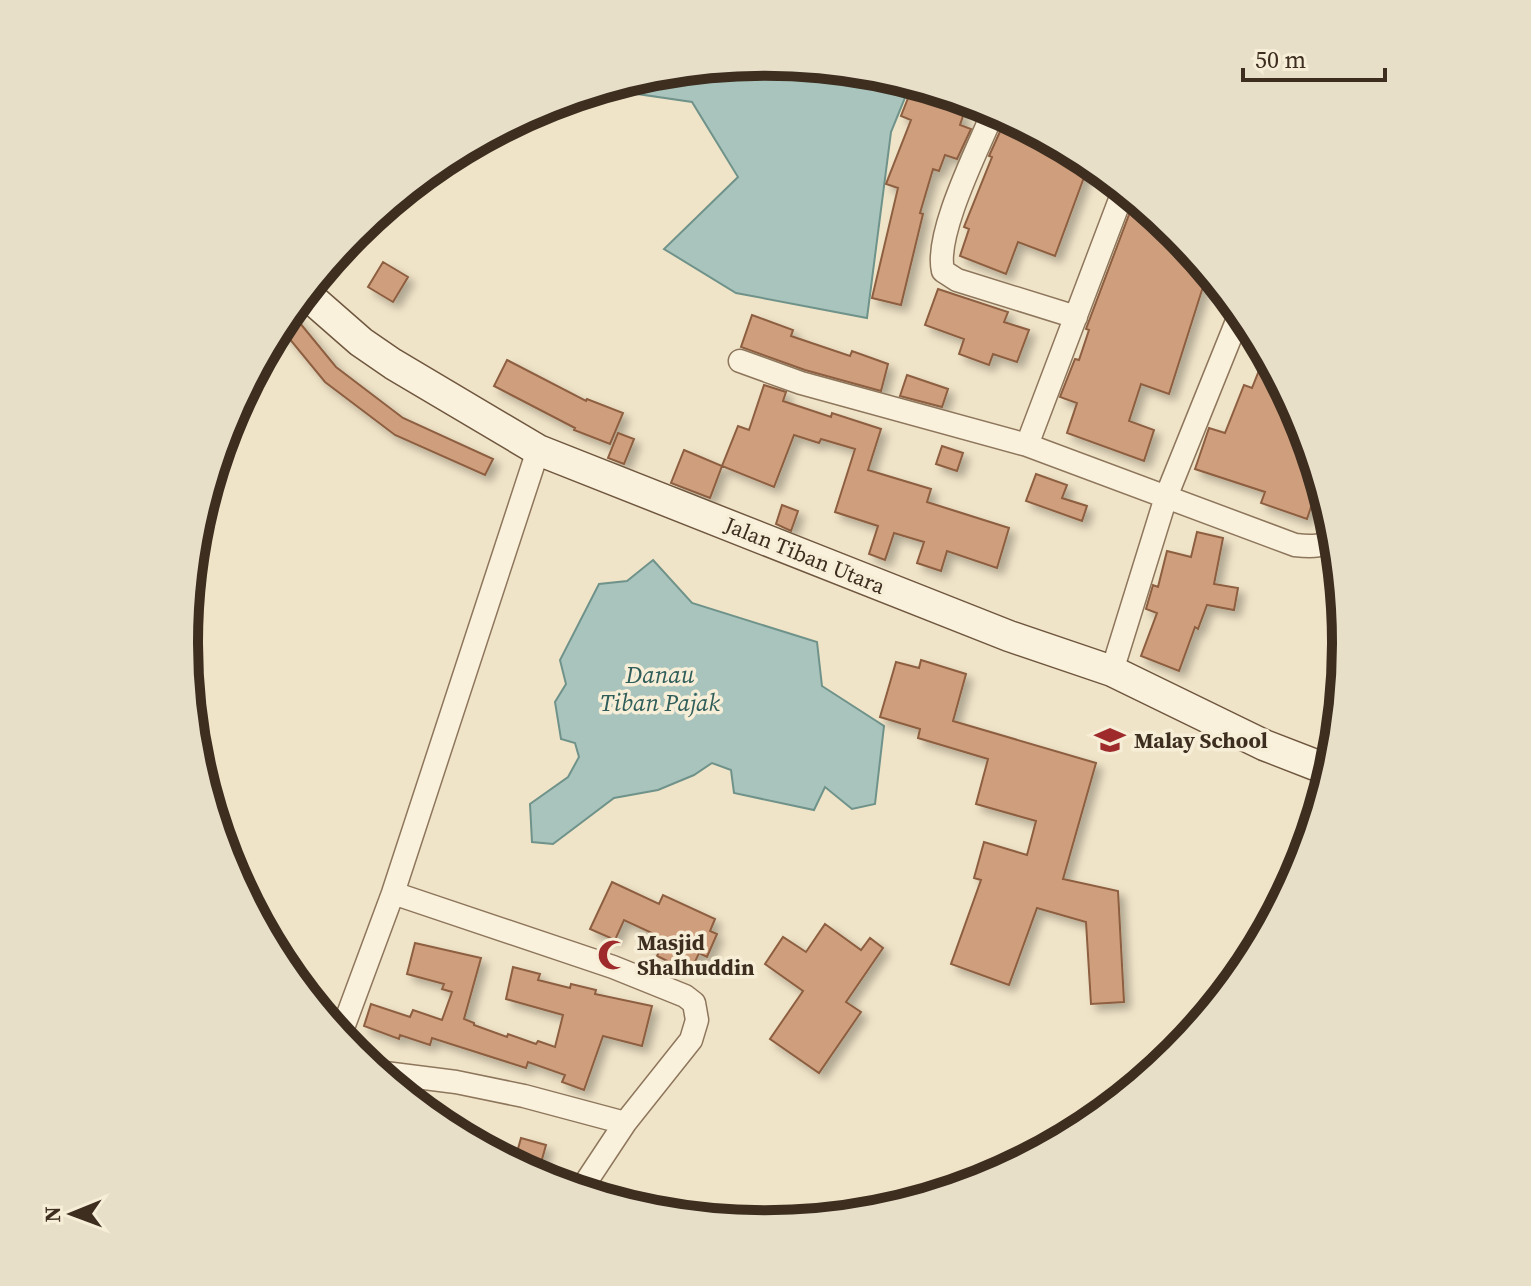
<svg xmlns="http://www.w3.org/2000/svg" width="1531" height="1286" viewBox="0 0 1531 1286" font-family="'Source Serif 4',serif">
<defs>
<filter id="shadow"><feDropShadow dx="6" dy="6" stdDeviation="4" flood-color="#0004"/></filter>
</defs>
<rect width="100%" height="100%" fill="#f0e4c8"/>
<path fill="#a9c4bc" stroke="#6f938a" stroke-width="2" d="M766,62L879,73L911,83L891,132L867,318L736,293L664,249L738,177L692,102L610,90L608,87L653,73Z
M653,560L692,603L817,642L822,686L884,726L875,804L852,809L825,787L814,810L734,793L731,770L712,763L694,775L658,790L614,798L553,844L532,842L530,804L568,777L579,757L575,743L561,739L555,702L566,684L560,660L599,584L627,581Z"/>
<path fill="#cf9f7d" stroke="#8d5f41" stroke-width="2" filter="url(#shadow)" d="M910,93L964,113L960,125L971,129L957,159L945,155L939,171L933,169L920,213L923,214L901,305L872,298L898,188L886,184L911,120L901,116Z
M1007,116L1090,161L1055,256L1018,242L1006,274L960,256L969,229L964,227L992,157L989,156Z
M1133,204L1149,209L1177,232L1208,271L1169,394L1141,384L1129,421L1154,430L1144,461L1067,433L1077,403L1060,397L1075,359L1079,360L1089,330L1086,329Z
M383,262L408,277L393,302L368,287Z
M938,289L1008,312L1004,322L1029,330L1017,362L993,354L989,365L959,354L964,339L925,325Z
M290,311L336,367L403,418L493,459L485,475L395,435L325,382L279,326Z
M752,315L793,330L791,336L850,356L852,351L888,364L881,391L805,370L741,347Z
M1266,353L1302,421L1320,480L1307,519L1261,503L1265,492L1195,469L1209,428L1225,433L1244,385L1252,388Z
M507,360L586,401L587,399L623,413L610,444L574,430L575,428L494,386Z
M907,375L948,389L942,407L900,396Z
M764,385L786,392L783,401L831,417L832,413L881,429L868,470L931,489L927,502L1009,528L997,568L947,551L941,571L917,563L924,542L894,533L885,560L869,554L878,526L835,512L855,449L821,439L819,443L794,435L774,487L722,466L738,426L749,430Z
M618,433L634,439L624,464L608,458Z
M942,446L963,453L957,471L936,464Z
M684,450L722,466L710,498L671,483Z
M1036,474L1067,485L1062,498L1087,506L1082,521L1026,501Z
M782,505L798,511L791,531L776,524Z
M1197,532L1223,538L1214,584L1238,588L1234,610L1207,605L1198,629L1195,627L1179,671L1141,656L1157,613L1146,609L1153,585L1158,587L1167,551L1191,557Z
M921,660L966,674L953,721L1096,763L1063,879L1118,891L1124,1002L1091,1004L1086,922L1037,908L1009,985L951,964L981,880L974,878L984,842L1027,855L1036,821L976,804L988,759L918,738L920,729L880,717L896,662L919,668Z
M612,882L659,904L663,895L715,919L710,931L717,934L707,957L699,953L694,964L684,960L680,967L657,956L660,950L647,944L652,933L624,920L615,940L590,929Z
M825,924L861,950L870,938L883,948L846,1002L861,1012L819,1073L770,1039L803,991L765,964L783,937L806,952Z
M415,943L481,958L464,1019L474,1023V1025L507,1037L508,1034L536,1044L538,1041L555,1047L563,1015L506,999L513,967L540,974L538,980L570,988L571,984L596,990L595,994L652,1006L642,1046L603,1036L584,1090L562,1082L565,1075L528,1062L526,1068L432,1038L430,1045L400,1035L399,1039L364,1026L371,1004L410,1017L413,1010L442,1020L452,992L442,989L444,984L407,974Z
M521,1138L546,1145L539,1170L514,1163Z"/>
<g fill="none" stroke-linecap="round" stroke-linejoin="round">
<g stroke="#8d765c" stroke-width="25">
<path id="street" d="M994,110C979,147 934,234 943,271L957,280L1076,317
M1124,189L1027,445L1295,545C1311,547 1325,548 1336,534
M740,361L801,383L1027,445
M1112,671L1166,497L1241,311
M393,893L613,967L685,996L694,1003L697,1020L691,1040L625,1123L580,1191
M340,1036L393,893L538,450
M377,1072L456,1082L524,1096L625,1123"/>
</g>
<g stroke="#6f573f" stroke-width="33">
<path id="secondary" d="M305,293L361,342L393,364L538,450L1009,636L1112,671L1264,745L1331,771"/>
</g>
<use href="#street" stroke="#faf1dc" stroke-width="22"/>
<use href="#secondary" stroke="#faf1dc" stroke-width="30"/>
</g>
<defs>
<g id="school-bare" transform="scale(2.4)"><path d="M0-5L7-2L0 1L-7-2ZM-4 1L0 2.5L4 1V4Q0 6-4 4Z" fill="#9e2a2b" stroke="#f7eed8" stroke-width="2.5" paint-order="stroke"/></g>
<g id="mosque-bare" transform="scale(2.4)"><path d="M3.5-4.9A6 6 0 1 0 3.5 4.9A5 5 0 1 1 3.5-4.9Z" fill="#9e2a2b" stroke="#f7eed8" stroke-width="2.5" paint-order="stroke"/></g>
</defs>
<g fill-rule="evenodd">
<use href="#school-bare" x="1110" y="740"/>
<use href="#mosque-bare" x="613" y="955"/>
</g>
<g text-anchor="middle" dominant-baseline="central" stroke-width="7" stroke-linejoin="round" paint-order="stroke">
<g font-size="22" fill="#3d2e20" stroke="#f7eed8">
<text transform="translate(805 555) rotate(22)">Jalan Tiban Utara</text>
</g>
<g font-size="22" font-weight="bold" fill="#3d2e20" stroke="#f7eed8" text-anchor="start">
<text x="1134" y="740">Malay School</text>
<text x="637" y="942">Masjid<tspan x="637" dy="25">Shalhuddin</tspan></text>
</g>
<g font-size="24" font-style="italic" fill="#2f5d5a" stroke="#f7eed8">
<text x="660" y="674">Danau<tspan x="660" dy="28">Tiban Pajak</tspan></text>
</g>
</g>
<path d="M0 0H1531V1286H0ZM198 643a567 567 0 1 1 1134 0a567 567 0 1 1-1134 0Z" fill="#e8dfc9" fill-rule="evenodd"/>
<path fill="none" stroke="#3d2e20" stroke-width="10" d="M198 643a567 567 0 1 1 1134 0a567 567 0 1 1-1134 0Z"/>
<g transform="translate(72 1214) rotate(269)" stroke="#f7eed8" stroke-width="6" paint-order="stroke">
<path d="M0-6L14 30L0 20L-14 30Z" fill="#3d2e20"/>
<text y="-12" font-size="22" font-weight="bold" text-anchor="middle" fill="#3d2e20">N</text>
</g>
<path d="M1243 68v12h142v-12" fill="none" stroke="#3d2e20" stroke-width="4"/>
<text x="1255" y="68" font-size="24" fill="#3d2e20" stroke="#f7eed8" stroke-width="6" paint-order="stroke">50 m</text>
</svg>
